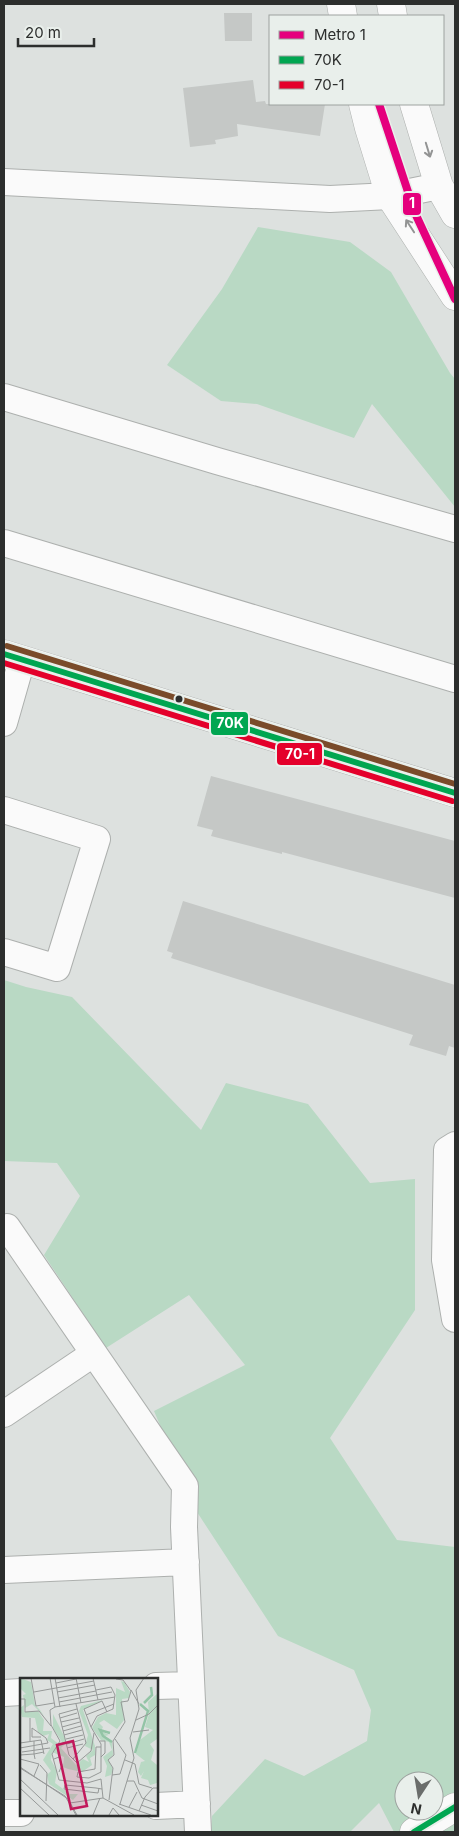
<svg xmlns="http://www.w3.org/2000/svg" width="459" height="1836" viewBox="0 0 459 1836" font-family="Inter,sans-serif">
<rect width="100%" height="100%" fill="#dde1df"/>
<path fill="#b9d9c4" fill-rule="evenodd" d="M258,227L350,242L391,272L450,373L455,379V507L372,404L354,438L257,404L221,401L167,365L222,289Z
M4,980L26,987L72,997L201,1130L226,1083L308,1104L370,1183L415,1179V1310L330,1438L397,1540L455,1547V1832H394L379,1803L350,1832H211L212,1816L265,1759L304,1776L367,1741L371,1710L354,1670L278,1636L197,1512L154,1411L245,1365L189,1295L106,1348L44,1255L80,1196L57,1163L4,1161ZM404,1781H434V1811H404Z"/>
<path fill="#c5c8c6" d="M224,13H252V41H225Z
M253,80L256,102L265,101L266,104H325L320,136L237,124L238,136L215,140L216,144L190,147L183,88Z
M211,776L455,841V898L282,852V854L211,836L213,830L197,826Z
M183,901L455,985V1048L449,1046L446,1056L409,1045L413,1035L171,958L173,953L167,951Z"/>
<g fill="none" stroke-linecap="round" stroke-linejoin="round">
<g stroke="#adb0ae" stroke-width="28">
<path id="minor" d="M4,182L330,199L390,196L439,186
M4,397L217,461L455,529
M4,543L455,679
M4,723L22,660
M4,810L97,839L57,968L4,952
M455,1145L447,1150L445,1260L455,1319
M4,1229L7,1227L185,1486L184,1527L198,1832
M4,1414L93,1354
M4,1570L186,1562
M156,1686L191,1685
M4,1693L21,1692
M156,1806L197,1804
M4,1813H21"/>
</g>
<g stroke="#adb0ae" stroke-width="29">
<path id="major" d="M341,4L343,16
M391,4L393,16
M363,104L369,128L390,196L455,296
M414,104L439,186L455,214
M4,654L455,793
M414,1832L455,1807"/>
</g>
<use href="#minor" stroke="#fafafa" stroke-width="26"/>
<use href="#major" stroke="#fafafa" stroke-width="28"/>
<g stroke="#e9efeb" stroke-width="10">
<path id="bus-1" d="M4,654L455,793
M414,1832L455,1807"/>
</g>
<g stroke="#e9efeb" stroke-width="10">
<path id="bus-2" d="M4,663L452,801"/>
</g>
<g stroke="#e9efeb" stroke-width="10">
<path id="bus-3" d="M7,646L455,784"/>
</g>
<use href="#bus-1" stroke="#00a651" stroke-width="6"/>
<use href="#bus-2" stroke="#e4002b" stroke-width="6"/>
<use href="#bus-3" stroke="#7a4b2a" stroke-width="6"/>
<g stroke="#e9efeb" stroke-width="11">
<path id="metro-1" d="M379,104L415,213L455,299"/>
</g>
<use href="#metro-1" stroke="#e5007d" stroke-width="8"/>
</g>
<defs><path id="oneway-shaft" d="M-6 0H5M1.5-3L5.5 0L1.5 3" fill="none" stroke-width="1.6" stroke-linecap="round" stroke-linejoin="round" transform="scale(1.25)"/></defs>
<g stroke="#939494">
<use href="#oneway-shaft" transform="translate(428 150) rotate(73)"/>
<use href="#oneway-shaft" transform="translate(410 226) rotate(-123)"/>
</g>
<circle fill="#2c2e2d" stroke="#e9efeb" stroke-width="2" cx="179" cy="699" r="4.5"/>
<g transform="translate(20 1678)">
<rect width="138" height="138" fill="#dde1df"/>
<path d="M0,0L11,4L15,27L20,32L24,38L12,26L5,30L3,17L6,16L0,10ZM101,3L104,4L110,14L109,20L102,21L104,42L97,51L84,42L79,45L83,49L81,53L89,57L85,58L92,64L93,77L88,82L93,91L91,97L85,99L87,88L83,79L92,72L89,64L81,62L72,50L78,39L86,35L96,37V10L105,14ZM137,16V61L130,66L134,72L131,82L137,87V105L130,107L128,102L121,100L124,93L121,98L118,94L121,84L125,83L116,76L120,62L133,52L125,49L129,36L128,24ZM83,22L63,32L75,68V77L70,80L72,87L62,94L48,91L43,89L44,79L32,74L31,82L37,93L35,105L50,116H58L53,122L29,106L27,97L31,93L23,82L33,66L27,62L29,56L23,58L18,54L15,40L2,39L0,30L4,27V34L18,33L24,42L23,53H32L31,60L40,67L42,64L33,50V36L45,60L46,65L41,70L56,87L63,81L69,84L66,78L73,72L65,68L68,57L59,33L61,28Z" fill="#b9d9c4"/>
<path fill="none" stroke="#93c4a6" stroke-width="2.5" d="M124,25L132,17L131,9M90,55L80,52L83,58L92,64M115,75L128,33L120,26"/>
<path fill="none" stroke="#969998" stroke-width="1" d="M11,0L16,28L34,25M30,0L35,29L30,32L31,47L40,63L32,76L39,102L67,105L81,101L83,120L114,137M35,0L40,29M56,0L61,25M73,0L78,22M36,5L56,1M76,12L91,9L95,17L93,31L77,38L71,49L81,66V94L69,100L57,99L58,94L75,91L76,69H81M111,12L119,26M14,14L74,3M37,14L75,7M38,20L76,13M0,21H5V34L19,33L31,48M39,24L92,14M35,29L95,19M57,31L39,36L49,77L57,85L71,73L74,55M66,37L94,26M40,40L57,35M116,42L129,36L138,27M41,44L59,40M42,49L60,44M71,49L64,31L82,23L87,34M43,53L61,48M113,54L129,52M44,57L62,52M46,61L63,57M10,63V40M80,63H85V75L81,79M0,65L21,62L24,76M47,66L64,61M0,70L28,65L26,60L12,50V59H21M47,70L63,66M2,74L30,70M0,77L14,76V63M0,81L19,86L14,98M15,81L14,76L24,74M34,81L39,79L42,87L39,94M53,81L66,65L56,26M105,82L115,86L119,106L132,110M20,87L27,95L26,123M0,89L48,121L57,137M0,90L45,118L56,137M92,97L100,96L106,77L95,61M0,101L38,137M107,103H114L122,120L138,126M0,110L29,137M79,110L78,115L44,111L45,107L76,110L82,111M89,122L93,90L88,82L94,77L93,63L105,44L101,24L108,23L111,13L103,2L96,1M50,125L83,120M99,126L131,137M100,126L114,80L110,60L119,31L116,12L124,0M121,127L138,133M109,129L117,114M119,133L125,119L133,110H138M73,137L80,120M89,137L93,130L99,137"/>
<path fill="#c2185b" fill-opacity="0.15" stroke="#c2185b" stroke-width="2.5" d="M53,63L67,128L51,131L37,67Z"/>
<rect width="138" height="138" fill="none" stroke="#2c2e2d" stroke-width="2.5"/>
</g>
<g stroke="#e9efeb" stroke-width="2">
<rect x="402" y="192" width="20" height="24" rx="5" fill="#e5007d"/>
<rect x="210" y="711" width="39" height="25" rx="5" fill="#00a651"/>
<rect x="276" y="742" width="47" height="24" rx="5" fill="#e4002b"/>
</g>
<g font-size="14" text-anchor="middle" font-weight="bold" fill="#fff">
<text x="412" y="208">1</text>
<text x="230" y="728">70K</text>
<text x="300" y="759">70-1</text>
</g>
<rect width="459" height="1836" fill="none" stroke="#2c2e2d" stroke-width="10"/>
<rect x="269" y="15" width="175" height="90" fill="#e9efeb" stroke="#9da29f"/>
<rect x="279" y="31" width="25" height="8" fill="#e5007d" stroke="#9da29f"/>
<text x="314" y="40" font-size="15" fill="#2c2e2d">Metro 1</text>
<rect x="279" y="56" width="25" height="8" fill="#00a651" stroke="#9da29f"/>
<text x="314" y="65" font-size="15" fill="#2c2e2d">70K</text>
<rect x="279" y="81" width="25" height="8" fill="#e4002b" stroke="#9da29f"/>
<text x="314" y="90" font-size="15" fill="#2c2e2d">70-1</text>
<g transform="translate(419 1796) rotate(192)"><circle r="24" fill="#e9efeb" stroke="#9da29f"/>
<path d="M0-4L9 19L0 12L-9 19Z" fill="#6a6d6b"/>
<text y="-8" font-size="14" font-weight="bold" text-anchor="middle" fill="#2c2e2d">N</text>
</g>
<path d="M18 38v8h76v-8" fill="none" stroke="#2c2e2d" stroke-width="2.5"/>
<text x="25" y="38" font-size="15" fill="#2c2e2d" stroke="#e9efeb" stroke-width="4" paint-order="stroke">20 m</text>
</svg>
